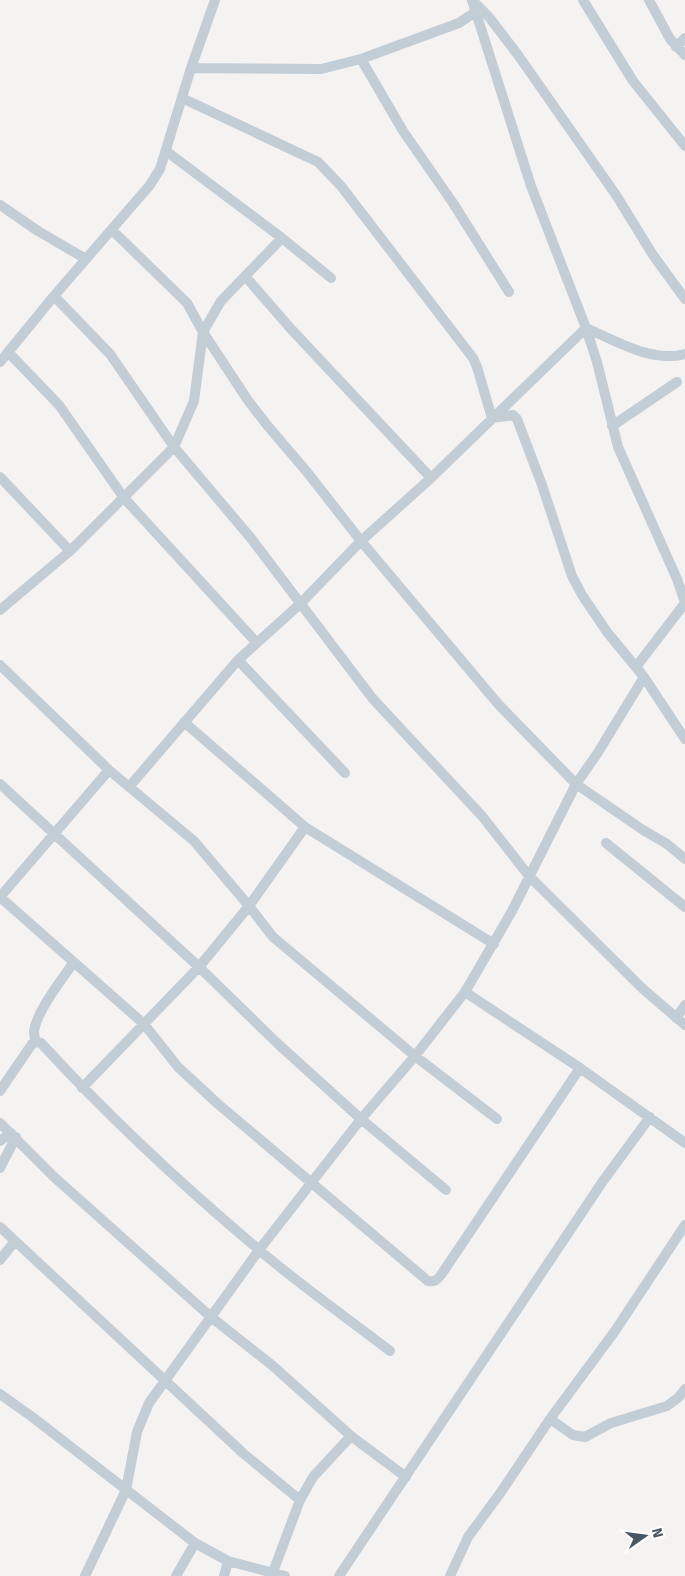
<svg xmlns="http://www.w3.org/2000/svg" width="685" height="1576" viewBox="0 0 685 1576" font-family="'Fira Sans',sans-serif">
<rect width="100%" height="100%" fill="#f5f2f2"/>
<g fill="none" stroke-linecap="round" stroke-linejoin="round">
<path stroke="#c2cdd5" stroke-width="10" d="M472,0L531,186L586,328L597,362L618,447L677,579L685,602
M583,0L633,81L685,146
M649,0L670,39L685,55
M476,4L489,17L518,55L616,195L653,255L685,299
M676,47L685,38
M361,59L403,131L453,203L509,292
M191,68L321,69L361,59L459,23L477,11
M182,98L318,162L341,186L473,358L477,367L492,418L513,415L517,419L542,485L572,576L582,595L607,632L644,677L685,739
M166,151L282,238L331,278
M0,205L38,231L86,259
M112,230L187,303L203,332L247,399L267,425L307,472L361,541L499,705L576,784L643,830L667,844L685,859
M245,276L291,329L431,478
M54,296L110,354L174,447L250,537L373,699L482,816L529,876L643,989L685,1025
M8,352L59,405L124,498L256,642
M0,362L54,296L150,185L160,169L191,68L215,0
M612,426L677,382
M0,477L70,551
M0,610L70,551L174,447L194,401L203,332L221,301L282,238
M238,660L345,773
M0,665L109,770L194,841L249,906L273,937L415,1056L497,1119
M636,667L685,603
M184,722L305,827L494,944
M109,770L0,897L144,1024L178,1067L218,1104L428,1281C435,1282 437,1280 441,1275L580,1068
M0,784L199,967L277,1043L361,1119L446,1190
M129,787L238,660L300,604L361,541L431,478L586,328C616,341 651,363 685,354
M606,843L685,907
M465,992L580,1068L685,1143
M676,1018L685,1005
M36,1042L41,1043C108,1116 182,1185 258,1249C300,1285 346,1317 390,1351
M36,1042C35,1039 34,1034 34,1031C37,1011 62,979 74,962
M82,1088L199,967L249,906L305,827
M0,1091L32,1044L36,1042
M0,1123L53,1176L211,1317L273,1366L351,1436L406,1477
M0,1141L11,1133
M0,1168L16,1137
M0,1227L244,1454L300,1500
M0,1260L15,1241
M0,1394L31,1416L195,1543L228,1561L285,1576
M550,1419L573,1435L585,1437L611,1423L667,1406L679,1397L685,1389
M273,1572L300,1500L313,1477L351,1436
M85,1576L126,1490L137,1432L149,1403L259,1250L361,1119L415,1056L465,992L512,911L576,784L597,754L644,677
M176,1576L195,1543
M224,1576L228,1561
M339,1576L603,1181L650,1117
M450,1576L468,1537L501,1492L550,1419L615,1331L685,1225"/>
</g>
<g transform="translate(645 1536) rotate(76)" stroke="#ffffff" stroke-width="4" paint-order="stroke">
<path d="M0-4L9 19L0 12L-9 19Z" fill="#475663"/>
<text y="-8" font-size="14" font-weight="bold" text-anchor="middle" fill="#475663">N</text>
</g>
</svg>
